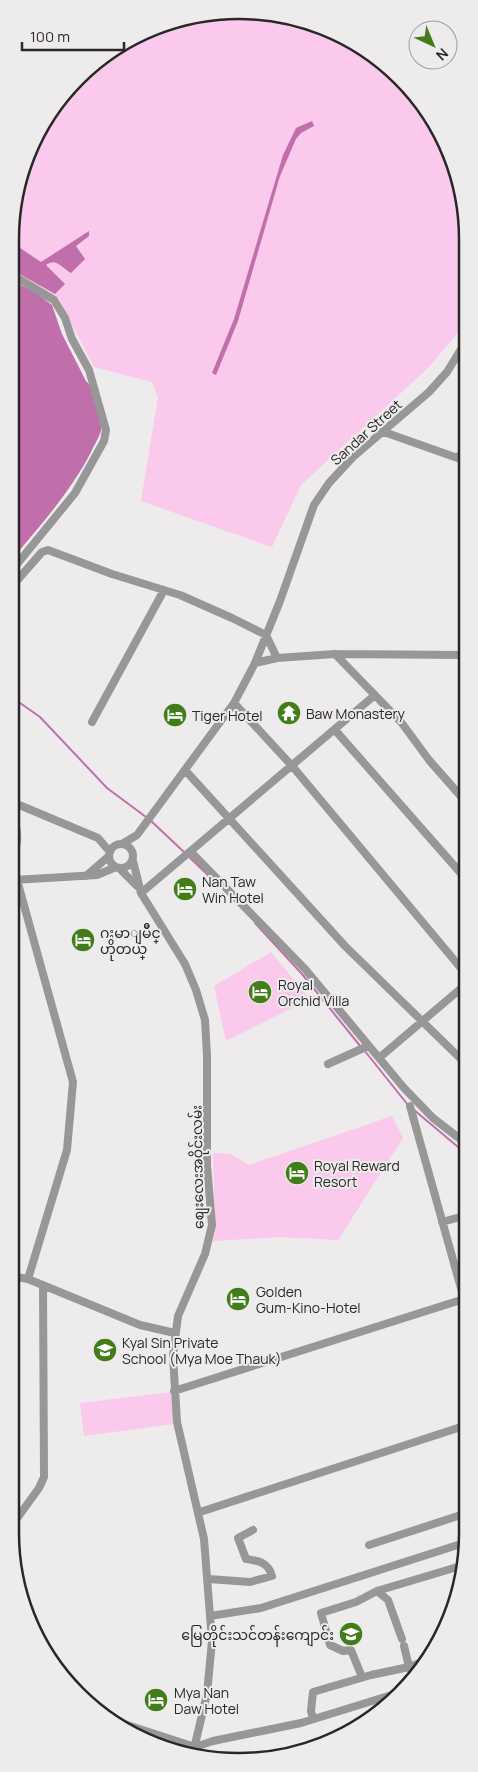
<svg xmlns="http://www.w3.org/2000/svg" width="478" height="1772" viewBox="0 0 478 1772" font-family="Manrope,'Noto Sans Myanmar',sans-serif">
<rect width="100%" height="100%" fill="#eeebed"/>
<path fill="#fac9eb" d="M194,14H283L341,34L401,77L445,138L466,209V323L429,367L301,485L272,547L141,501L158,397L152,382L94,367L59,299L14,273V195L48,112L112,49Z
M271,952L310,999L226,1041L214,986Z
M392,1116L403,1138L338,1240L279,1237L213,1241L215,1228L213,1153L231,1154L249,1165Z
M171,1392L174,1424L84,1436L80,1403Z"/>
<path fill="#c16fab" d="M312,121L314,126L301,133L296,139L280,176L238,321L216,375L212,373L234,319L283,155L296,128Z
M89,231V236L76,246L85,259L71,273C62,268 56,257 46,265L65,284L55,294L14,271V244L41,262Z
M14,282L35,292L52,305L62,334L86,381C96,390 104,417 101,431C99,438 94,445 91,452C71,491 41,525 13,558Z"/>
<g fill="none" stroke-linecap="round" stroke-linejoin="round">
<path stroke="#c16fab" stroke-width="2" d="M13,698L40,717L107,788L146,817
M150,820L185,853
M188,856L212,879
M255,923L302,974L361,1047
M364,1050L408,1105
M414,1110L464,1152"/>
<path stroke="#969796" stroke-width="8" d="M384,432L466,461
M458,458L466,447
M13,569L75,493L104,441L106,430L89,370L72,339L65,318L54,300L14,276
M13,585L42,552L48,550L112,574L180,595L232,618L266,635L277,658
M335,654L401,722L429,760L465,801
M255,663L277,658L335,654L465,655
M234,703L293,767L465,973
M92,722L164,590
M335,730L465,878
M185,770L345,946L465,1063
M12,802L98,838L110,852
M109 856a12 12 0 1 1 24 0a12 12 0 1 1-24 0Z
M122,844L137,835L234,703L255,663L280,601L314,505L329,483L353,457L429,392L447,372L466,341
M191,852L305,969L404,1088L433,1118L464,1142
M12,861C18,843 20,833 12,815
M133,861L141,893L185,964L196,990L205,1020L207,1056V1165L212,1225L205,1254L178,1316L173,1356L177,1422L204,1539L212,1641L207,1694L193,1753
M119,868L137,886
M86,876L109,856
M14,880L97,875L116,867
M17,880L73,1082L67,1150L28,1279
M141,893L375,695
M379,1058L465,985
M328,1064L368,1046
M410,1106L464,1299
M442,1222L464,1216
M11,1276L28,1279L140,1325L175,1333
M174,1391L464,1299
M200,1512L464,1426
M10,1528L39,1488L44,1477L43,1285
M369,1545L464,1514
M209,1579L250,1582L272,1576C268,1562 259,1561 246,1559L238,1538L253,1530
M210,1616L261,1608L464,1543
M402,1639L388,1600L377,1591L464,1565
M414,1674L409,1667L425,1661
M362,1677L351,1650L343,1651L330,1645L321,1613L356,1602L377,1591
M313,1719L311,1711L313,1692L371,1675L409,1667L404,1646
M115,1721L195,1747L213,1741L301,1723L398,1693"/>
</g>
<defs>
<g id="temple-disc" transform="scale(1.25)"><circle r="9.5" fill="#417d19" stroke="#eeebed"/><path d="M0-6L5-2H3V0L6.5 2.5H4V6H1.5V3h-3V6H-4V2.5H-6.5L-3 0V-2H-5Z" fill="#fff"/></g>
<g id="hotel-disc" transform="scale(1.25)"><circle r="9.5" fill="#417d19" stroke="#eeebed"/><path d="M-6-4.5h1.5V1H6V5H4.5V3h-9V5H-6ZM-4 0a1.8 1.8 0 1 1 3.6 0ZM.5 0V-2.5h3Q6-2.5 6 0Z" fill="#fff"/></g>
<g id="school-disc" transform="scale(1.25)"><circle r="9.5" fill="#417d19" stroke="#eeebed"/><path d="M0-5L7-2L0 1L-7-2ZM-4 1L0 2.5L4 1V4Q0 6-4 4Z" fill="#fff"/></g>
</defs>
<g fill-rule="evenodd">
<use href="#temple-disc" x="289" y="713"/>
<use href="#hotel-disc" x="175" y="715"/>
<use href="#hotel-disc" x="185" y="889"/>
<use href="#hotel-disc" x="83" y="940"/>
<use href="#hotel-disc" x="260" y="992"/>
<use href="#hotel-disc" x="297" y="1173"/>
<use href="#hotel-disc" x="238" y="1299"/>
<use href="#school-disc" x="105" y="1350"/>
<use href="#school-disc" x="351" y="1634"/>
<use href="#hotel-disc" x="156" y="1700"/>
</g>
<g text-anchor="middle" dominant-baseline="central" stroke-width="4" stroke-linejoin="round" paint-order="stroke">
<g font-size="14" fill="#292728" stroke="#eeebed">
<text transform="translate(366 432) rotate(-42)">Sandar Street</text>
<text transform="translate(197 1167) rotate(-91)">စျေးလေးအဝိုင်းလမ်း</text>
</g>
<g font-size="14" fill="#292728" stroke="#eeebed" text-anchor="start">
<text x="306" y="713">Baw Monastery</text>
<text x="192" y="715">Tiger Hotel</text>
<text x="202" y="881">Nan Taw<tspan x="202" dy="16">Win Hotel</tspan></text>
<text x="100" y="932">ဂႏမာျမိဳင္<tspan x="100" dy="16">ဟိုတယ္</tspan></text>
<text x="278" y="984">Royal<tspan x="278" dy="16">Orchid Villa</tspan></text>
<text x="314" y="1165">Royal Reward<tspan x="314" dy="16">Resort</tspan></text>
<text x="256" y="1291">Golden<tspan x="256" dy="16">Gum-Kino-Hotel</tspan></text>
<text x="122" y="1342">Kyal Sin Private<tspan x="122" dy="16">School (Mya Moe Thauk)</tspan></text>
<text x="334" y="1634" text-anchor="end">မြေတိုင်းသင်တန်းကျောင်း</text>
<text x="174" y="1692">Mya Nan<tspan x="174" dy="16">Daw Hotel</tspan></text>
</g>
</g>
<path d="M0 0H478V1772H0ZM239 19H239A220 220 0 0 1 459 239V1533A220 220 0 0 1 239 1753H239A220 220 0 0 1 19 1533V239A220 220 0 0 1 239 19Z" fill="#eeebed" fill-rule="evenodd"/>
<path fill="none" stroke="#292728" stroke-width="2.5" d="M239 19H239A220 220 0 0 1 459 239V1533A220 220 0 0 1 239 1753H239A220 220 0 0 1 19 1533V239A220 220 0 0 1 239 19Z"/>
<g transform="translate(433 45) rotate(136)"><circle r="24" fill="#eeebed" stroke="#9f9d9e"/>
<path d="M0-4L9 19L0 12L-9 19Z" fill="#417d19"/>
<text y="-8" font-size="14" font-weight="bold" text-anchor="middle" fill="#292728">N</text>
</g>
<path d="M22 42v8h102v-8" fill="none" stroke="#292728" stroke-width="2.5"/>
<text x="30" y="42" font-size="15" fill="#292728" stroke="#eeebed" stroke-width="4" paint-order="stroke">100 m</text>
</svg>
